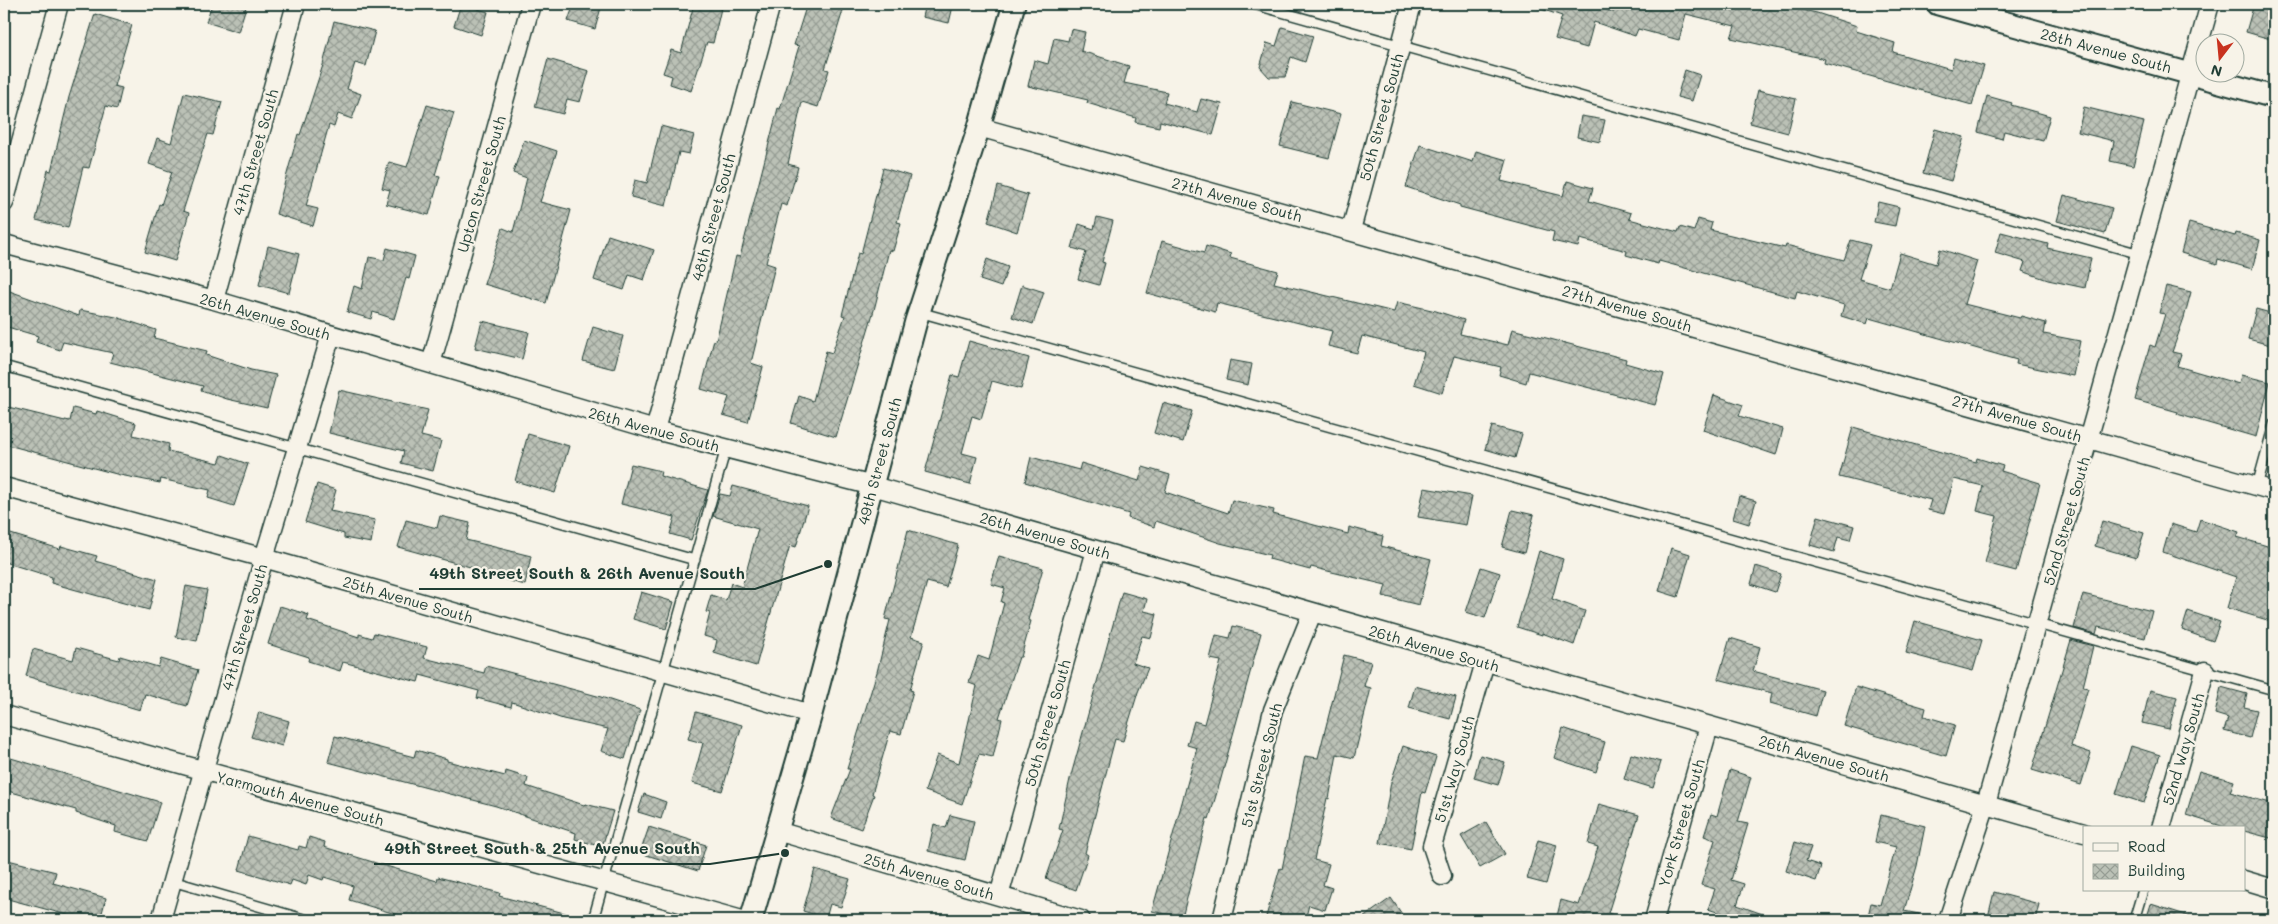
<svg xmlns="http://www.w3.org/2000/svg" width="2278" height="924" viewBox="0 0 2278 924" font-family="Mali,sans-serif">
<defs>
<pattern id="building-cross-hatch" width="8" height="8" patternUnits="userSpaceOnUse" patternTransform="scale(1.25)"><rect width="8" height="8" fill="#bbc1b6"/><path d="M0 0l8 8M0 8l8-8" fill="none" stroke="#979e95"/></pattern>
</defs>
<rect width="100%" height="100%" fill="#f7f3e8"/>
<filter id="ink" filterUnits="userSpaceOnUse"><feTurbulence type="fractalNoise" baseFrequency=".02" numOctaves="2"/><feDisplacementMap in="SourceGraphic" scale="10" xChannelSelector="R" yChannelSelector="G"/><feConvolveMatrix kernelMatrix="1 2 1 2 8 2 1 2 1" color-interpolation-filters="sRGB"/></filter>
<g filter="url(#ink)">
<path fill="url(#building-cross-hatch)" stroke="#1f3d34" d="M212,4H247L238,32L206,22Z
M461,4L488,12L481,35L454,26Z
M574,4H602L595,29L568,21Z
M694,4H722L713,43L707,42L691,91L670,84L672,76L663,73L671,50L681,53Z
M807,4H845L825,69L829,70L818,107L802,102L788,164L798,167L787,206L781,204L766,263L775,266L751,363L763,367L748,422L723,415L729,397L701,389L714,340L716,341L736,256L740,257L778,108L780,109L799,46L794,45Z
M925,4L953,6L949,23L922,17Z
M1535,4H1586L1614,12L1617,4H1774L1817,13L1857,26L1856,31L1895,43L1893,52L1951,69L1954,58L1984,66L1972,105L1824,63L1825,59L1731,38L1735,26L1686,14L1679,40L1638,29L1635,36L1594,22L1587,48L1555,39L1562,16L1535,7Z
M2254,4H2274V40L2246,32Z
M95,14L132,25L114,86L122,88L117,109L106,106L89,168L83,167L68,228L36,220L48,170L51,171L69,97Z
M334,21L375,31L366,66L355,63L347,89L361,94L352,119L338,114L334,127L329,125L306,206L318,209L313,226L276,214L298,134L300,135L323,65Z
M1282,27L1313,36L1305,62L1291,57L1285,77H1269L1260,67L1267,43L1276,46Z
M1071,29L1085,32L1081,51L1129,66L1124,83L1167,92L1164,103L1197,112L1201,99L1222,104L1213,135L1160,121L1159,127L1135,122L1136,118L1087,103L1088,100L1028,86L1034,60L1048,64L1054,38L1068,41Z
M548,59L589,71L580,102L567,99L563,114L535,107Z
M1685,70L1700,75L1692,101L1677,97Z
M1758,90L1796,99L1788,133L1750,123Z
M184,93L222,102L213,135L208,134L183,211L189,213L175,261L145,252L159,204L161,205L172,172L149,164L157,138L171,143Z
M1987,96L2012,103L2011,105L2050,116L2043,141L2004,131L2002,139L1978,132Z
M1292,102L1341,114L1329,158L1280,146Z
M427,105L454,113L435,175L440,176L429,215L386,204L390,190L382,188L389,162L407,167Z
M2084,107L2144,122L2133,166L2110,161L2114,141L2078,132Z
M1581,116L1605,120L1600,142L1577,137Z
M661,126L694,135L689,154L679,152L666,206L631,197L635,180L647,183Z
M1935,129L1964,137L1951,181L1923,173Z
M524,140L557,151L540,202L571,210L546,303L484,284L503,228L513,232L527,178L513,173Z
M1420,145L1473,162L1476,151L1507,160L1501,181L1563,196L1567,181L1593,188L1589,201L1631,213L1629,219L1678,232L1680,227L1694,231L1698,219L1712,223L1710,230L1785,248L1786,245L1844,260L1851,240L1870,245L1859,279L1890,288L1900,253L1936,264L1940,249L1977,261L1964,304L2020,318L2021,316L2046,323L2044,334L2080,341L2073,376L2016,364L2017,360L1869,318L1867,324L1841,316L1844,305L1797,291L1795,298L1659,261L1658,264L1626,255L1627,251L1580,239L1578,247L1552,241L1554,232L1460,207V205L1406,187Z
M883,168L910,176L897,222L901,223L893,251L889,250L874,310L836,437L791,423L799,396L813,401L826,351L832,353L845,316L842,315L858,253L861,254Z
M998,186L1028,195L1017,232L988,222Z
M2064,195L2112,208L2105,234L2057,221Z
M1878,202L1899,207L1895,226L1874,222Z
M1097,217L1113,221L1102,262L1105,263L1099,285L1078,279L1086,252L1072,248L1079,224L1094,229Z
M2189,223L2235,236L2236,233L2260,240L2252,269L2218,259L2217,264L2181,253Z
M2001,232L2048,244L2047,248L2091,258L2085,288L2048,280L2022,271L2025,262L1995,253Z
M608,235L654,250L644,280L629,275L624,290L594,280Z
M1162,241L1204,253L1206,246L1231,254L1230,258L1278,271L1274,283L1394,312L1397,302L1436,311L1464,320L1460,334L1508,345L1512,329L1626,359L1625,363L1664,374L1655,405L1529,372L1526,383L1499,375L1501,367L1454,356L1442,393L1414,384L1424,352L1362,336L1357,353L1328,346L1332,331L1217,303L1215,312L1147,293Z
M268,246L299,254L289,293L259,285Z
M387,248L415,256L409,279L406,278L394,319L373,312L371,319L347,312L354,286L362,289L369,257L384,260Z
M987,259L1008,267L1001,287L980,280Z
M1022,285L1044,292L1033,324L1012,317Z
M2166,286L2191,292L2184,318L2172,352L2181,354L2177,366L2239,384L2241,375L2270,382L2256,437L2177,414L2178,412L2135,400L2150,345L2155,347L2165,314L2159,313Z
M4,289L79,316L80,310L116,317L156,330L154,338L207,351L206,355L251,370L276,375L267,408L227,399L201,390L203,386L110,362L113,353L63,342L60,350L36,342L38,336L4,326Z
M2256,309L2274,314V346L2248,339Z
M482,321L529,332L522,359L475,348Z
M593,327L623,336L614,369L583,361Z
M969,341L1029,358L1021,389L992,381L981,419L972,416L962,453L977,457L970,484L925,472L952,375L959,377Z
M1230,360L1252,364L1248,385L1226,380Z
M339,390L428,410L421,436L441,441L433,471L401,463L404,451L329,433Z
M1714,395L1743,405L1739,416L1783,429L1776,455L1703,430Z
M1163,403L1192,411L1183,442L1154,433Z
M4,406L65,421V420L70,421L73,408L96,414L97,411L136,423L133,435L169,444L168,451L219,463L222,455L248,464L234,506L208,498L210,490L161,479L160,483L120,475L4,444Z
M1492,426L1522,434L1515,458L1485,449Z
M1853,427L1976,462L1977,458L2003,466L2001,471L2040,483L2016,571L1985,563L1997,516L1977,511L1983,486L1954,479L1944,514L1928,510L1931,500L1839,477Z
M528,434L569,446L555,493L515,481Z
M1031,457L1079,470L1081,463L1139,481L1143,467L1170,475L1165,492L1228,513L1232,500L1274,510L1273,514L1348,534L1349,527L1383,536L1381,546L1431,559L1419,605L1383,596L1386,585L1311,567L1310,570L1269,559L1270,555L1220,543L1156,521L1154,527L1128,518L1129,514L1025,482Z
M631,464L661,471L660,476L708,490L691,540L670,534L675,517L621,504Z
M317,484L336,490L330,511L375,520L371,543L344,538V534L305,522Z
M733,486L808,506L796,547L790,545L756,666L714,653L717,640L704,636L710,613L706,612L711,595L726,600L731,583L742,587L758,529L713,516L720,494L730,496Z
M1424,488L1472,496L1466,525L1418,517Z
M1739,496L1756,501L1749,524L1733,519Z
M1512,510L1534,515L1524,553L1502,547Z
M440,516L470,523L466,540L531,556L525,585L480,573L481,570L398,547L406,520L437,528Z
M1818,516L1854,526L1850,540L1838,537L1834,552L1810,545Z
M2200,519L2239,532L2237,537L2274,548V622L2227,608L2236,577L2163,552L2171,524L2196,532Z
M2102,521L2144,533L2136,558L2095,546Z
M908,530L958,545L946,587L927,582L911,637L924,641L910,690L913,691L901,734L890,731L872,794L874,795L861,829L831,818L850,769H847L877,672L890,620L885,619Z
M4,532L60,549L61,546L97,556L95,561L157,579L149,610L51,583L52,577L4,562Z
M1671,548L1690,554L1678,597L1659,591Z
M1539,551L1563,559L1552,599L1585,611L1574,645L1542,633V635L1517,627Z
M999,556L1043,568L1028,620L1031,621L1021,657H1019L999,718L1002,719L993,757L979,754L962,804L925,791L937,755L959,763L977,686L969,683L978,656L989,660L1004,603L1001,602L1005,588L991,584Z
M1756,566L1781,574L1775,592L1751,584Z
M1481,567L1500,573L1485,618L1466,612Z
M186,586L207,590L197,641L176,637Z
M641,592L674,602L666,629L633,619Z
M1122,592L1147,599L1144,611L1157,614L1151,638L1142,636L1133,663L1148,668L1138,692L1123,741L1115,739L1085,853L1088,855L1076,890L1046,879L1063,830L1059,829L1070,779Z
M2083,594L2152,611L2145,638L2098,627L2096,634L2074,628Z
M280,606L309,615L307,620L359,637V634L372,638L374,633L427,647L424,658L484,673L486,666L601,697L640,710L625,759L601,751L608,729L563,719L512,702L511,707L477,698L479,691L420,675L418,682L343,662L340,671L308,661L309,657L268,644Z
M2188,611L2220,622L2213,641L2182,630Z
M1915,621L1982,640L1973,671L1906,653Z
M1233,626L1261,633L1220,782L1209,819L1207,818L1182,918L1152,911L1197,748L1187,745L1194,721L1204,724L1221,661L1210,659L1216,635L1230,638Z
M1730,638L1760,647L1753,671L1823,690L1816,716L1770,703L1772,693L1718,679Z
M2071,640L2093,646L2083,687L2088,688L2071,746L2091,753L2081,785L2032,770Z
M76,648L119,660L120,656L158,667L161,659L198,670L187,706L145,694L140,710L26,676L33,649L73,660Z
M1344,655L1371,662L1364,686L1371,688L1354,758L1337,754L1329,799L1327,798L1314,860L1329,864L1323,885L1332,888L1325,910L1309,905L1305,920H1265L1280,868L1282,869L1305,756L1318,758Z
M1415,686L1456,697L1450,719L1409,708Z
M1856,687L1926,708L1924,716L1955,725L1946,756L1844,726Z
M2221,687L2247,694L2244,707L2257,710L2250,738L2224,731L2228,718L2215,714Z
M2150,690L2177,697L2169,729L2142,723Z
M259,712L289,721L282,746L251,737Z
M696,712L742,725L722,791L692,783L703,743L688,739Z
M1563,728L1605,742L1596,772L1554,758Z
M335,736L414,757L416,750L447,759V761L505,776L506,771L528,778L526,786L584,805L585,804L613,811L602,847L575,839L576,833L496,806L328,762Z
M1403,746L1436,757L1425,793L1422,792L1411,849L1380,843L1391,782Z
M2131,746L2160,755L2144,803L2116,794Z
M1631,754L1661,762L1653,788L1624,779Z
M1480,755L1505,762L1498,785L1474,778Z
M4,756L160,802L148,841L115,832L116,826L76,813V810L4,790Z
M1730,770L1751,777L1738,822L1748,824L1731,880L1744,884L1737,905L1774,918L1773,920H1718L1720,913L1708,909L1715,889L1701,885L1715,840L1704,836L1711,814L1717,816Z
M2199,771L2234,781L2230,792L2274,804V839L2244,831V828H2228L2186,815Z
M644,794L666,802L661,819L638,812Z
M1599,804L1639,815L1608,913L1617,916L1616,920H1556L1561,900L1579,905L1598,847L1588,844Z
M950,815L974,821L965,860L928,851L934,824L946,828Z
M1881,815L1925,826L1917,866L1904,911L1919,914V920H1867L1871,903L1880,905L1896,847L1875,842Z
M1486,822L1505,854L1480,868L1461,836Z
M649,827L706,845L698,871L640,853Z
M248,836L298,850L299,846L306,848L309,837L325,842L324,847L376,863L437,881L438,877L500,893L499,896L572,915L571,920H415L349,900L353,886L324,877L323,880L309,875L306,885L292,880L290,885L239,870Z
M1538,840L1557,845L1546,884L1527,879Z
M1795,842L1811,847L1806,861L1821,866L1816,881L1786,871Z
M4,859L56,872L53,883L106,898L100,920H74L75,917L4,898Z
M815,869L850,879L841,907L830,904L826,918L803,911Z
M1994,892L2039,904L2035,920H2000L1988,917Z
M1391,898L1406,920H1360Z
M2151,904L2192,917L2191,920H2146Z"/>
<g fill="none" stroke-linecap="round" stroke-linejoin="round">
<g stroke="#1f3d34" stroke-width="12">
<path id="service" d="M1253,4L2140,254
M919,312L2274,690
M4,366L695,560
M2257,486L2274,424
M172,881L307,920
M593,920L726,448
M2134,920L2143,890"/>
</g>
<g stroke="#1f3d34" stroke-width="21">
<path id="minor" d="M979,127L2274,491
M4,203L59,4
M1351,230L1412,4
M4,244L214,300L655,430L873,486L2084,833
M214,300L296,4
M431,364L531,4
M655,430L771,4
M4,487L264,558L811,714
M4,715L742,920
M2161,828L2205,671
M777,831L1081,920
M1442,876L1432,846L1485,662
M2244,880L2274,889
M999,896L1096,550
M161,920L264,558L331,335
M1222,920L1273,710L1312,613
M1654,920L1709,726
M1948,920L1986,804L2210,4"/>
</g>
<g stroke="#1f3d34" stroke-width="25">
<path id="tertiary" d="M1938,4L2274,97
M751,920L811,714L916,321L979,127L1014,4"/>
</g>
<use href="#service" stroke="#f7f3e8" stroke-width="9"/>
<use href="#minor" stroke="#f7f3e8" stroke-width="18"/>
<use href="#tertiary" stroke="#f7f3e8" stroke-width="21"/>
</g>
</g>
<g text-anchor="middle" dominant-baseline="central" stroke-width="4.5" stroke-linejoin="round" paint-order="stroke">
<g font-size="15" fill="#1f3d34" stroke="#f7f3e8">
<text transform="translate(2106 50) rotate(15)">28th Avenue South</text>
<text transform="translate(1381 117) rotate(-75)">50th Street South</text>
<text transform="translate(255 152) rotate(-74)">47th Street South</text>
<text transform="translate(481 184) rotate(-74)">Upton Street South</text>
<text transform="translate(1237 199) rotate(15)">27th Avenue South</text>
<text transform="translate(713 217) rotate(-75)">48th Street South</text>
<text transform="translate(1627 308) rotate(16)">27th Avenue South</text>
<text transform="translate(265 316) rotate(16)">26th Avenue South</text>
<text transform="translate(2017 418) rotate(16)">27th Avenue South</text>
<text transform="translate(654 429) rotate(15)">26th Avenue South</text>
<text transform="translate(879 461) rotate(-75)">49th Street South</text>
<text transform="translate(2066 521) rotate(-74)">52nd Street South</text>
<text transform="translate(1045 535) rotate(16)">26th Avenue South</text>
<text transform="translate(408 599) rotate(16)">25th Avenue South</text>
<text transform="translate(244 627) rotate(-74)">47th Street South</text>
<text transform="translate(1434 648) rotate(16)">26th Avenue South</text>
<text transform="translate(1047 723) rotate(-74)">50th Street South</text>
<text transform="translate(2183 749) rotate(-74)">52nd Way South</text>
<text transform="translate(1824 758) rotate(16)">26th Avenue South</text>
<text transform="translate(1261 765) rotate(-76)">51st Street South</text>
<text transform="translate(1454 769) rotate(-74)">51st Way South</text>
<text transform="translate(300 798) rotate(15)">Yarmouth Avenue South</text>
<text transform="translate(1681 823) rotate(-74)">York Street South</text>
<text transform="translate(929 876) rotate(16)">25th Avenue South</text>
</g>
</g>
<path fill="none" stroke="#1f3d34" stroke-width="2" d="M828 564L755 589H419M785 853L710 864H374"/>
<g fill="#1f3d34" stroke="#f7f3e8" stroke-width="2">
<circle cx="828" cy="564" r="5"/>
<circle cx="785" cy="853" r="5"/>
</g>
<g font-size="16" text-anchor="middle" font-weight="bold" fill="#1f3d34" stroke="#f7f3e8" stroke-width="4.5" stroke-linejoin="round" paint-order="stroke">
<text x="587" y="579">49th Street South &amp; 26th Avenue South</text>
<text x="542" y="854">49th Street South &amp; 25th Avenue South</text>
</g>
<rect width="2278" height="924" fill="none" stroke="#f7f3e8" stroke-width="20"/>
<rect x="10" y="10" width="2258" height="904" fill="none" stroke="#1f3d34" stroke-width="2" filter="url(#ink)"/>
<rect x="2083" y="826" width="162" height="65" fill="#f7f3e8" stroke="#a1aaa0"/>
<rect x="2093" y="843" width="25" height="8" fill="#f7f3e8" stroke="#a1aaa0"/>
<text x="2128" y="852" font-size="15" fill="#1f3d34">Road</text>
<rect x="2093" y="864" width="25" height="15" fill="url(#building-cross-hatch)" stroke="#a1aaa0"/>
<text x="2128" y="876" font-size="15" fill="#1f3d34">Building</text>
<g transform="translate(2220 58) rotate(196)"><circle r="24" fill="#f7f3e8" stroke="#a1aaa0"/>
<path d="M0-4L9 19L0 12L-9 19Z" fill="#c8321e"/>
<text y="-8" font-size="14" font-weight="bold" text-anchor="middle" fill="#1f3d34">N</text>
</g>
</svg>
